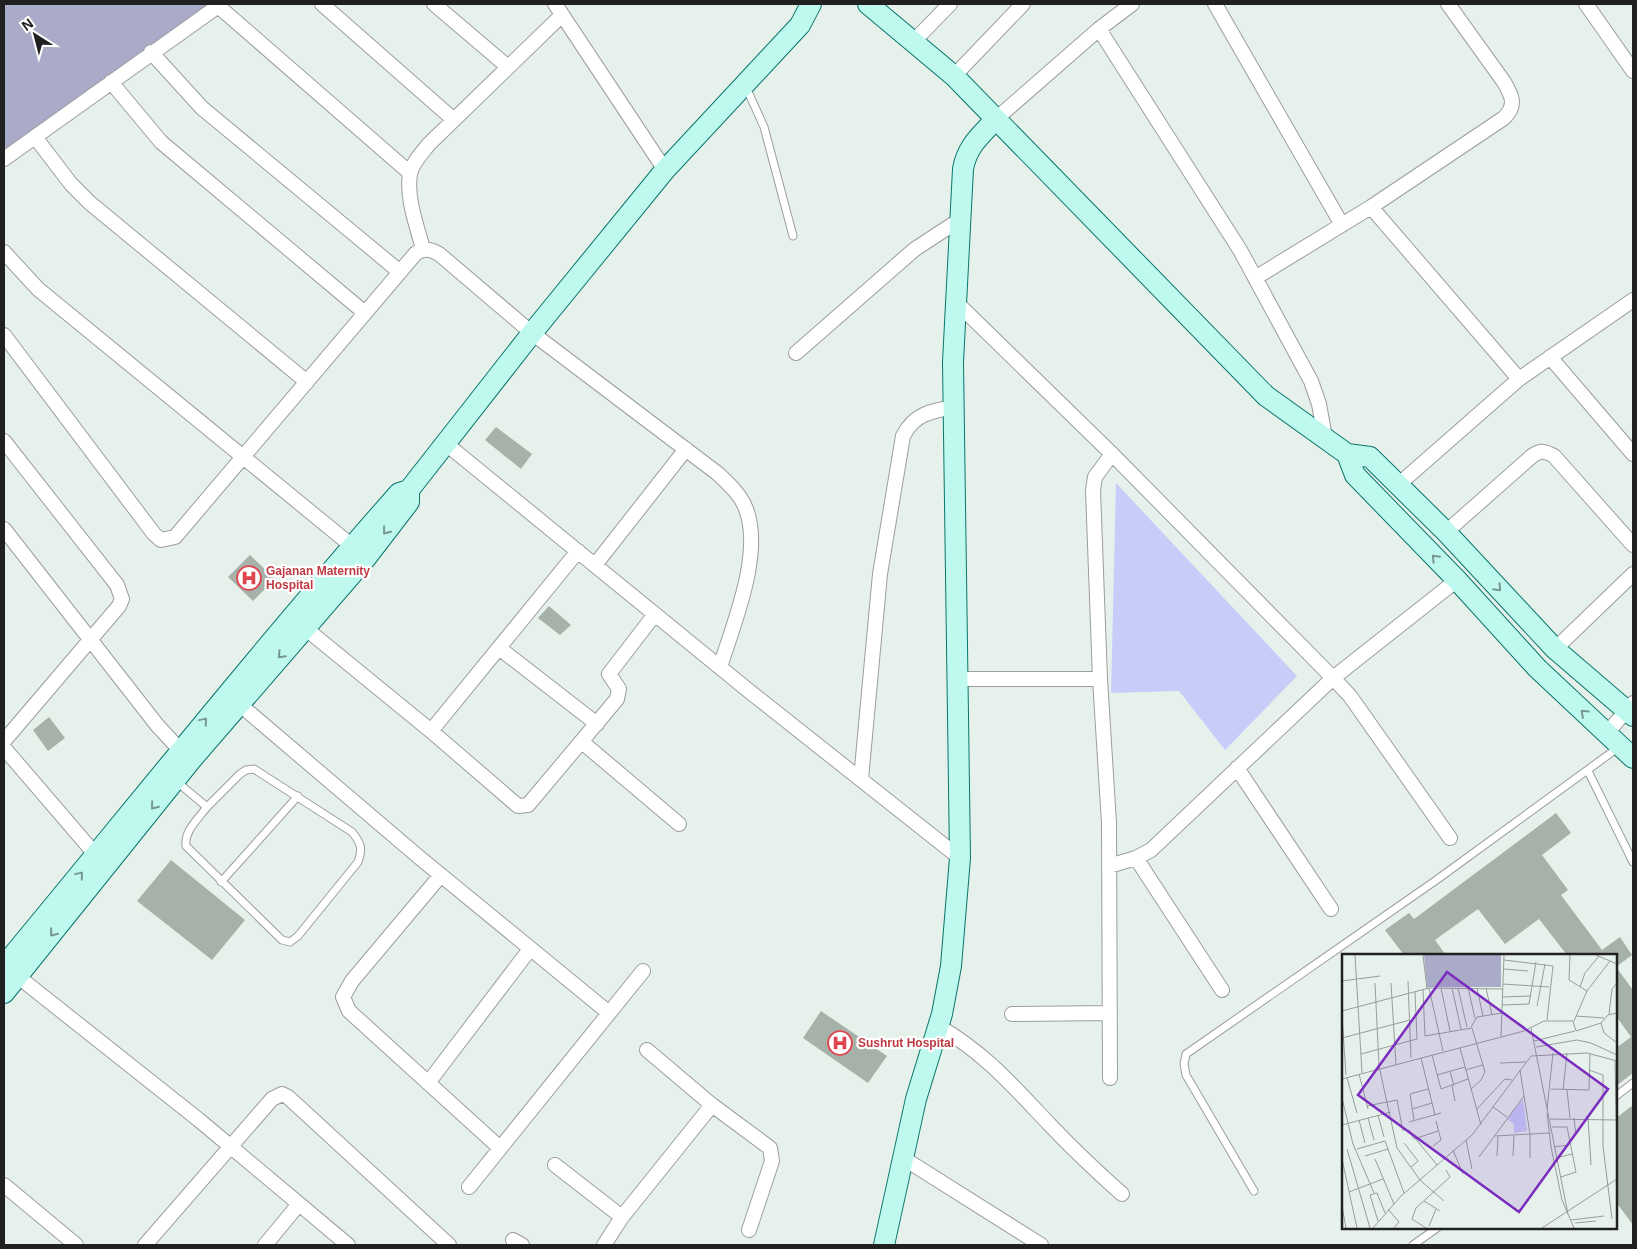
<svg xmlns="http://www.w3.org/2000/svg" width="1637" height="1249" viewBox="0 0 1637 1249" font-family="Helvetica,sans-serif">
<rect width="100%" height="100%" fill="#e7f1ec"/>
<path fill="#a9abc9" d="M4,4H212L4,154Z"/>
<path fill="#c7cdf8" d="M1116,483L1297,676L1225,750L1179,691L1111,693Z"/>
<path fill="#a6b2a9" d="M496,427L532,454L521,469L485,440Z
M250,555L275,579L253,601L228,577Z
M549,606L571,625L560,635L538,618Z
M49,717L65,738L48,751L33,730Z
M1556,813L1571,833L1542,855L1568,890L1561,895L1602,950L1620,937L1632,955L1616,967L1633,990V1073L1616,1086V1048L1631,1037L1616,1016V955H1567L1539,919L1505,944L1478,909L1435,940L1446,955H1404L1385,930L1409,913L1414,919Z
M171,860L245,920L212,960L137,901Z
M821,1011L887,1056L868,1083L803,1038Z
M1633,1105V1225L1616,1202V1118Z"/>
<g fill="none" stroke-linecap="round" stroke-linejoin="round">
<g stroke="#9d9d9d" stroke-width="9">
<path id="lane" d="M746,87L764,127L793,236
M1588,771L1633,862
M177,782L207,807L240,774L246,770L254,769L352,832C361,843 363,849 358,862L298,936L290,942L282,940L186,846C184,831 198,819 207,807
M221,882L298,796
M1616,1096L1633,1083
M1254,1191L1186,1075L1184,1064L1186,1054L1435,881L1619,747
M1413,1245L1437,1228"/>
</g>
<g stroke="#9d9d9d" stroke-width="16">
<path id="street" d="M322,4L454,120
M434,4L508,67
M555,4L665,170
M1215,4L1342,225
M1586,4L1633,71
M218,6L410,173
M1099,29L1240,250L1311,381L1319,404L1325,438
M913,42L950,4
M151,52L202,108L400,272
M954,76L1023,4
M111,82L161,142L365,313
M996,119L1099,29L1132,4
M35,137L71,184L90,203L307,382
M4,159L221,4
M1371,207L1519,379
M423,249C417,226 406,198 410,174C412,163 422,153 429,144L562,15
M4,252L38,289L352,546
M1255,278L1371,207L1504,118C1517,105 1512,96 1504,82L1448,4
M956,302L1112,454L1333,678L1350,696L1450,838
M4,335L154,534L161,540L175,537L416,253C425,248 430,249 439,254L532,333L717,473C728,483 741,495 746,509C763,553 734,623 720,667
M796,353L915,249L961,219
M1550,357L1633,454
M4,441L117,585L122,599L119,606L4,741
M445,443L749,691L960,858
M1398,485L1519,379L1633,300
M4,529L157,725L180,750
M1446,532L1532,456C1541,450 1545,451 1554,456L1633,545
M595,565L686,449
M305,628L431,731L518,806L528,805L617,699L619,689L609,674L655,614
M499,648L597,724
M1555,649L1633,574
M956,679H1100
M238,703L420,858L609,1013
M431,731L578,551
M1606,734L1633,703
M582,742L679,824
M4,748L101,861
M1237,768L1331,909
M861,779L880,574L903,436C914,414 931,411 954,407
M1136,858L1222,990
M1109,866L1136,858L1151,850L1333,678L1457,580
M441,875L352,981L343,997L349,1011L500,1148
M11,971L199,1120L348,1245
M1012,1014L1110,1013
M938,1026C986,1054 1012,1085 1050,1125C1073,1149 1097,1172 1122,1194
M647,1050L712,1105L770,1148L772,1161L749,1230
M1110,1078L1109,823L1100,679L1093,490L1095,477L1112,454
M428,1083L530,949
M903,1158L1041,1245
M555,1165L622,1217
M4,1185L76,1245
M469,1187L643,971
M513,1240L522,1245
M145,1245L272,1099L282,1094L288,1097L449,1245
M265,1245L299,1204
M604,1245L622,1217L712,1105"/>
</g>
<g stroke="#09766b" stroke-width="22">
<path id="secondary" d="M868,4L954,76L1266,396L1347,454L1370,457L1446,532L1555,649L1633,716
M1347,454L1355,475L1457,580L1537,668L1633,758
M4,966C135,808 263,647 399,493L409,490L532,333L665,170L800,25L811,4
M4,993L192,759L366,558L409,502V490
M884,1245L916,1099L942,1014L951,966L960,858L953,362L963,169C967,146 981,135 996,119"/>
</g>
<use href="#lane" stroke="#fff" stroke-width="7"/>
<use href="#street" stroke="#fff" stroke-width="14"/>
<use href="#secondary" stroke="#bef8ef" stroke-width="20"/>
</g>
<defs><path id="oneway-chevron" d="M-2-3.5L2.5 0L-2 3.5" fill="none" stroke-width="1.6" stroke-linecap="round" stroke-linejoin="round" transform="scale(1.25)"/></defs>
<g stroke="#779792">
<use href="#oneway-chevron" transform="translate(386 531) rotate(128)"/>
<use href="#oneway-chevron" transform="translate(1435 558) rotate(-134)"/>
<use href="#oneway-chevron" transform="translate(1498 588) rotate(47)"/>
<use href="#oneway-chevron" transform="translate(281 655) rotate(133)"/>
<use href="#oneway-chevron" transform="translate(1584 713) rotate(-137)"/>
<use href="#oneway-chevron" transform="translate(204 721) rotate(-50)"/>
<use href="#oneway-chevron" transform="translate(154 806) rotate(129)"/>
<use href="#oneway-chevron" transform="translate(80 875) rotate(-50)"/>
<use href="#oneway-chevron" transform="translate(53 933) rotate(129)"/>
</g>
<defs>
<g id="hospital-ring" transform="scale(1.25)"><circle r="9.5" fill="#fff" stroke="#e0444e" stroke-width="1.5"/><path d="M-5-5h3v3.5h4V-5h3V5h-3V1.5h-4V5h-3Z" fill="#e0444e"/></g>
</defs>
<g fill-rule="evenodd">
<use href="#hospital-ring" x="249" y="578"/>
<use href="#hospital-ring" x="840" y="1043"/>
</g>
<g text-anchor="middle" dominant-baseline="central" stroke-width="4.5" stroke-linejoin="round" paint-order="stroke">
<g font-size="12" font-weight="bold" fill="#be3a42" stroke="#fff" text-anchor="start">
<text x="266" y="571">Gajanan Maternity<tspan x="266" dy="14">Hospital</tspan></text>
<text x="858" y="1043">Sushrut Hospital</text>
</g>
</g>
<g transform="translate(1342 954)">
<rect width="275" height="275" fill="#e7f1ec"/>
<path d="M82,1H159V33H85Z" fill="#a9abc9"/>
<path d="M181,145L185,177L172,179V170L165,165Z" fill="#c7cdf8"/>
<path fill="none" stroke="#979d9a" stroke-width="1" d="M13,1L20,119M81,1L85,35M228,1L227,26L245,37M254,1L275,10M162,6L211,12L205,66M162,15L186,17M0,27L38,22M66,27L69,104M33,29L37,112L55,194L78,226L102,247M49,29L54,111M161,30L207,33M238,33L243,19L257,2M87,34L101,97M99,34L108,77M110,34L119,75M116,34L125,73M126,34L133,64M135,34L141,62M144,34L150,61M81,36L83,82L130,74L143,118L139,126L129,135M160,43L188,42M160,51L187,50L194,8M195,52L203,10M0,57L87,34L161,35M267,60L270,35L275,29M0,62L4,121M234,62L262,64M232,67L245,37L268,7M259,69L262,79L275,89M129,73L135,63L160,59M189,74L226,260M159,82L162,1M0,84L68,66M192,87L233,77M194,93L235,86L249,89L275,101M118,94L139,171M19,100L75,85L73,38M90,101L99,135L126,125M79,104L93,161M273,107L275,198M158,109L184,108M123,116L141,111M178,116L188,180V204M247,116L261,121V192L270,265M108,117L112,132M17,120L26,155M95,121L123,113M5,124L15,159M0,125L182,77L202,67H231L234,77L259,69L266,61L275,59M110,132L113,147M209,135L247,136L248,100M221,136L225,99M225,136L228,164M0,144L11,190L32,239M25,152L55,146L61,177M151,153L165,163M70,155L90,149M135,155L163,125L170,126M205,155L211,99M205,159L209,193L220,246L232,274M36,161L42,183M26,164L32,186M232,164L234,181M246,164L249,211M208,165L275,166M17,166L23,189M72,166L68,140L86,135M67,168L99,159M0,171L49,158M210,173H225L234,218L219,223M67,176L72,185L96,177M153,182L207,179M73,184L95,211M124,186L130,215M62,189L76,207L69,213M91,192L99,186L94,167M212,193L227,191M5,195L28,274M15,195L43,187L62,239M111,196L121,220M23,202L46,195M155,202L156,183M171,202L172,182M137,203L182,142M214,204L230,200M0,205L15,274M33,205L52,250M7,238L41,225M82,247L98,257M0,252L4,274M46,255L57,268L52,274M229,266L262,262M36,267L28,241L35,239L43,259M233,269L254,267M87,272L94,255M31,274L59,242L130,181L189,102L245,99L275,107M84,274L70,265L74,254L108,223L104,216M200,274L275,225"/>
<path fill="#7b2cbf" fill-opacity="0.15" stroke="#7b2cbf" stroke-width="2.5" d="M105,18L266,135L177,258L16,141Z"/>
<rect width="275" height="275" fill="none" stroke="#202020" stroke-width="2.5"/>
</g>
<rect width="1637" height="1249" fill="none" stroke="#202020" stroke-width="10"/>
<g transform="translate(35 35) rotate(324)" stroke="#ffffff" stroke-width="4" paint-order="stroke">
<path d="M0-4L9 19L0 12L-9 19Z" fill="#202020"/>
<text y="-8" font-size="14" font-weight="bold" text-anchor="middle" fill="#202020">N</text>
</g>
</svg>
